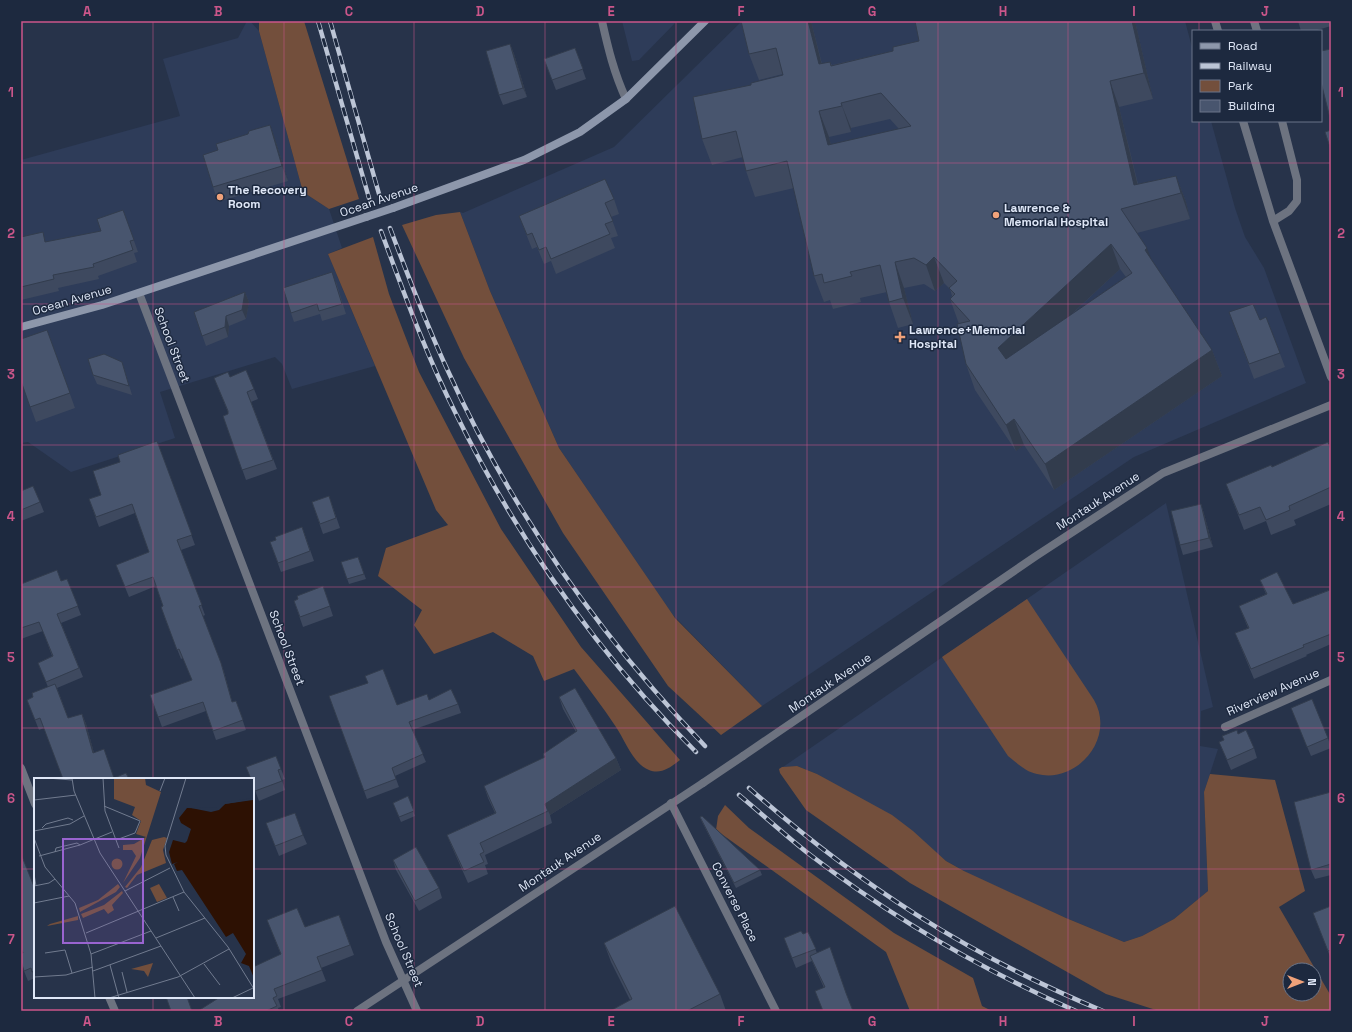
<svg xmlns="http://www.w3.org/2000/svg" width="1352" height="1032" viewBox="0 0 1352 1032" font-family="'Space Grotesk',sans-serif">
<rect width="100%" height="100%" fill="#27334a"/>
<path fill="#2e3c59" d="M247,21H250L259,31L303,192L329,209L342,248L328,254L375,366L292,389L282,364L275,357L160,392L175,438L71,472L28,442L21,443V160L180,116L163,59L238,38Z
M622,21H677L639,60L632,61Z
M742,21H1185L1193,51V121H1211L1235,208L1245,237L1264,268L1306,383L1134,457L762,706L672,614L559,448L490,291L460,212L463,213L614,147Z
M1166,503L1213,707L1201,711L1200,746L1218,749L1204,792L1208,891L1174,919L1142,936L1124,942L1066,918L973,876L946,861L921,840L817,774L797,766L783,767Z"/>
<path fill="#734f3c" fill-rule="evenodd" d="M259,21H304L359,199L329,209L303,192L259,31Z
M460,212L490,291L559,448L675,618L762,706L721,735L668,686L563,533L464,358L402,225L436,215Z
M373,237L389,294L419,372L501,529L581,647L680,760C671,767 661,775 649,770C633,764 625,740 616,727C603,707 588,688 574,669L544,681L533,656L493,632L434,654L414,625L422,610L378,576L386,548L448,525L436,510L328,254Z
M1027,599L1094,700C1116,738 1077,784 1037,774C1026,772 1017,763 1008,756L942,657Z
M797,766L817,774L892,815L913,831L946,861L964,871L1066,918L1124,942L1142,936L1174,919L1208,891L1204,792L1210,774L1275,780L1305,891L1279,907L1331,996V1011H1159L1106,994L910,883L806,810L780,773L779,769L782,767ZM1290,970H1314V994H1290Z
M725,805L749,828L894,933L973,978L982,1006L992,1011H910L886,952L716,830L718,816Z"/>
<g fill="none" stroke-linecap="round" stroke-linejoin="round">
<path stroke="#6d7380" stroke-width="8" d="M602,21C608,48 614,73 626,99
M1215,21L1218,31
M1254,21L1257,31
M1243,121L1273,221L1331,377
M1273,221L1289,211L1297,201V180L1282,121
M139,293L386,942L417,1011
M1225,727L1331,680
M21,768L35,804
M671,803L776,1011
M109,997L115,1011"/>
<path stroke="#6d7380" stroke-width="8" d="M743,756L1036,556L1163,473L1331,405
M357,1011L703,783"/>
<path stroke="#8d97ab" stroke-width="8" d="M393,208L524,160L580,132L626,99L705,21
M21,327L102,305L366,217"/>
<g stroke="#bcc5d6" stroke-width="4.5">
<path id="rail" d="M318,21L369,198
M330,21L379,194
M390,228C408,276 426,324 448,371C511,510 599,635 705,746
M381,231C404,293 426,355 456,414C517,538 598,654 696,752
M749,788C859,885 968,955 1103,1011
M739,795C762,814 785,835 809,854C891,917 980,969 1076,1011"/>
</g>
<use href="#rail" stroke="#1d293f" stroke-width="3" stroke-dasharray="9" stroke-linecap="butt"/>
<path stroke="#6d7380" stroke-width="8" d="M703,783L743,756"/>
<path stroke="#8d97ab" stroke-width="8" d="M366,217L393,208"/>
</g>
<path fill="#3e495f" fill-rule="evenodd" d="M741,21H811L822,64L830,62L832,65L893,51L919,41L1135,21L1153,99L1119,107L1138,184L1176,176L1186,202L1190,219L1137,233L1152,261L1212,350L1222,376L1054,490L1024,445L1016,451L975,390L966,364L959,324L950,299L952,296L950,289L944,283L935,291L924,284L904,288L913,324L898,328L889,302L887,292L860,298L861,302L833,309L830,300L824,302L814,276L794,188L755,197L746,171L743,157L712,165L702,139L751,85L783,75V74L759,80L749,54ZM890,119L899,129L831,145L829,137L851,132V128ZM1120,269L1126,277L1072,314Z
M1298,21H1331V26L1314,31H1301Z
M510,44L514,54L527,97L503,105L499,95Z
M575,48L586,79L556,90L544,59Z
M270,125L275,139L288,181L218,202L213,187L218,150L248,134Z
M614,199L619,214L611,217L618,236L611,238L615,248L556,274L551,261L544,264L537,247L532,249L519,216Z
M123,210L138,252L134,253L137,262L98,276L99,279L58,288L59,291L21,300V237L47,242L101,231Z
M336,282L346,314L322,321L320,314L294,322L291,313Z
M245,292L249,302L246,319L229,326L228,337L206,346L194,312Z
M1229,312L1260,320L1266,317L1285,367L1254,379Z
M47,330L75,408L36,422L21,381Z
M122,362L125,372L132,395L97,384L93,375Z
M230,377L254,389L258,399L251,402L277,469L246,480L223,416L228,414V412L214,378Z
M157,441L195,545L181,550L205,615L203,616L224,672L232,702L236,701L246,730L216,740L206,711L162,727L150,695L192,680L183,658L181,659L164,616L163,606L156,586L129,597L116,565L149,552L135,513L99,527L89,499L101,495L120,462Z
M1331,450V504L1294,520L1296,525L1271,535L1266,521L1244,530L1226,484L1272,467Z
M21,491L40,502L44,512L21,521Z
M329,496L340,528L323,534L312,502Z
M1201,504L1204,514L1213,547L1183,555L1180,545Z
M302,527L314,561L281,572L270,542L276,540Z
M358,557L366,579L349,584L341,562Z
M67,579L81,615L61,623L83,677L57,688L68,718L82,714L86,724L94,753L114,778L129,779H63L44,728L39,730L27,700L33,697L48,687L38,663L52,656L43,631L21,639V584L61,581Z
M1260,580L1293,604L1329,590L1331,587V644L1306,655L1307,656L1254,679L1235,633L1248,628L1239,606L1266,594Z
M323,586L333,616L303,627L294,601Z
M329,696L397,705L429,700L458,704L461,713L412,730L426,762L395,776L399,787L367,799Z
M559,697L616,758L621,770L550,815L552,823L485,855L488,864L485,865L488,874L468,883L452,847L447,835L495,813L488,798L484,786L544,758L543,754L576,732L563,709Z
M1291,708L1328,738L1331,748L1311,756Z
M1222,736L1254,748L1257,758L1231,770L1219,742L1224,740Z
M281,769L285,779L282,780L285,790L259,801L253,785V779Z
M1331,792V875L1315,879L1311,870Z
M408,796L415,816L401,822L393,803Z
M700,817L760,870L762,875L736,888L702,822Z
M266,823L303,835L307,844L279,856Z
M393,860L439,888L442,898L419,911L396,870Z
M25,865L35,889V979V978L28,981L24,971L23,953Z
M1331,906V959L1313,913Z
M339,915L354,955L321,968L326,981L278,999L281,1007L278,1008L279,1011H198L253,997L281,955L267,920L305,927Z
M808,932L817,953L847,996L824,988L812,961L796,968L784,938L803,934Z
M604,943L720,994L726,1011H610L630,1000L611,962Z"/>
<path fill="#323c4d" d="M808,21H811L812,25L828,90L819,64Z
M1132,21H1135L1153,99L1144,73Z
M510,44L514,54L527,97L523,88Z
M1110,81L1119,107L1142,203L1134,185Z
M841,103L851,128V132L842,106Z
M819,111L829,137L837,171L828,145Z
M270,125L275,139L288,181L282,166Z
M1176,176L1186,202L1190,219L1181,193Z
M1111,244L1120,269L1007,374L998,348Z
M1147,248L1157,274L1145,250Z
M934,257L944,283L935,291L926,265Z
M895,262L904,288L913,324L903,298Z
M245,292L249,302L246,319L242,310Z
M226,316L229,326L228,337L225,327Z
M1212,350L1222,376L1054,490L1045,464Z
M1014,419L1024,445L1016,451L1006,425Z
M1201,504L1204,514L1213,547L1209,538Z
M221,663L224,672L235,712L232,702Z
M82,714L86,724L97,764L93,753Z
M616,758L621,770L550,815L545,804Z"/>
<path fill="#48556e" stroke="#323c4d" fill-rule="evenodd" d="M741,21H808L819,64L830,62L831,66L893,51V47L919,41L915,21H1132L1144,73L1110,81L1134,185L1176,176L1181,193L1121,209L1147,248L1145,250L1212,350L1045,464L1014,419L1006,425L966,364L957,324L970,321L950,299L955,294L949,288L957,281L934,257L926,265L914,258L895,262L903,298L889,302L880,265L850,272L852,276L824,283L822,274L814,276L787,161L746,171L736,131L702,139L693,97L751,85V83L783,75L776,48L749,54ZM881,93L911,126L828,145L819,111L842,106L841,103ZM1111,244L1132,273L1006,359L998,348Z
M510,44L523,88L499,95L486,51Z
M575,48L583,69L552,80L544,59Z
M1331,49V122L1321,82V51Z
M270,125L282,166L213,187L203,155L218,150L216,144L248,134L249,131Z
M1331,130V150L1325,132Z
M605,179L614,199L605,203L613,221L605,224L610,234L551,259L546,247L539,250L532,233L527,235L519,216Z
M123,210L134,240L130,241L133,250L93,264L94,267L53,275L54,279L21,287V237L43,232L45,242L101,231L97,219Z
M332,272L342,304L319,311L317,304L291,313L283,288Z
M245,292L242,310L226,316L225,327L202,336L194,312Z
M1253,304L1260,320L1266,317L1280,353L1249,364L1229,312Z
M47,330L70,393L30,407L21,381V339Z
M104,354L122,362L129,386L93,375L88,359Z
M246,370L254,389L247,392L273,460L242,470L223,416L228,414V411L214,378L228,372L230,377Z
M157,441L192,535L177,540L202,605L199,606L221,663L232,702L236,701L243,720L213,731L203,702L158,717L150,695L192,680L179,649L177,650L161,607L163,606L153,577L125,587L116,565L149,552L132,504L96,517L89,499L101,495L93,471L120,462L118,455Z
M1328,442L1331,450V487L1289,506L1290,510L1266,520L1260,507L1239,515L1226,484L1271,465L1272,467Z
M33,486L40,502L21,510V491Z
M329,496L336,518L320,524L312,502Z
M1201,504L1209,538L1180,545L1171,511Z
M302,527L310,551L278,563L270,542L276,540L275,537Z
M358,557L364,574L347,579L341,562Z
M57,570L61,581L67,579L78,606L57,614L79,668L46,682L38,663L53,656L39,622L21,628V584Z
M1277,572L1293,604L1330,590L1329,588L1331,587V634L1303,645L1304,647L1251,669L1235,633L1249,628L1239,606L1267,594L1260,580Z
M323,586L330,606L300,617L294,601L298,599L297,596Z
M383,669L397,705L427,694L429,700L451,689L458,704L409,722L423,754L392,768L396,779L364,791L329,696L368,683L365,676Z
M55,684L68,718L82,714L93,753L104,749L114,778L126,773L129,779H63L40,718L35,720L27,700L33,697L32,693Z
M575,688L616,758L545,804L548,811L480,843L484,852L480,854L484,862L464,871L447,835L496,813L484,786L545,757L543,754L577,731L559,697Z
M1312,699L1328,738L1307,747L1291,708Z
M1237,730L1238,734L1246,730L1254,748L1227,760L1219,742L1224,740L1222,736Z
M276,756L281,769L278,770L282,781L255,791L253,785V779H251L246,767Z
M1331,792V864L1311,870L1294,802Z
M408,796L414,811L399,817L393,803Z
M295,813L303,835L275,846L266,823Z
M702,816L760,870L734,883L700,817Z
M416,847L439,888L415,901L393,860Z
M21,854L35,889V971L32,972L31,968L24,971L21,961V953H23L21,948Z
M675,906L720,994L687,1011H610L632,999L604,943Z
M1331,906V950L1328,951L1313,913Z
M297,908L305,927L339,915L350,945L317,957L322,970L274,989L277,996L273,998L277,1006L266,1011H198L220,997H253V967L281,954L267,920Z
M801,931L803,934L808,932L816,949L792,958L784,938Z
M830,947L846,993L853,1011H823L815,991L825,987L810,956Z
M166,997H187L192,1011H171Z"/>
<path fill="none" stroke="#cb568a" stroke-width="1" stroke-opacity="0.55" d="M153,21V779M284,21V1011M414,21V1011M545,21V1011M676,21V1011M807,21V1011M938,21V1011M1068,21V1011M1199,21V31M1199,121V1011M21,163H1331M21,304H1331M21,445H1331M21,587H1331M21,728H1331M21,869H35M253,869H1331M153,997V1011"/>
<g fill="#f0a27a" stroke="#1d293f" stroke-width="1.5">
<circle cx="220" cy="197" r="4"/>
<circle cx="996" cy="215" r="4"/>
<path d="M898 331h4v4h4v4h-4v4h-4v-4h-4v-4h4z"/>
</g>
<g text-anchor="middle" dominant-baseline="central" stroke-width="3" stroke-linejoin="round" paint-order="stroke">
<g font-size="12" font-weight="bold" fill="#dfe7f7" stroke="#1d293f" text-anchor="start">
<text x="228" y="190">The Recovery<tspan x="228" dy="14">Room</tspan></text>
<text x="1004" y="208">Lawrence &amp;<tspan x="1004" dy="14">Memorial Hospital</tspan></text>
<text x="909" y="330">Lawrence+Memorial<tspan x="909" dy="14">Hospital</tspan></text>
</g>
<g font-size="12" fill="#dfe7f7" stroke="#1d293f">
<text transform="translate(379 200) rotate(-19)">Ocean Avenue</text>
<text transform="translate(72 300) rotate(-16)">Ocean Avenue</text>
<text transform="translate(172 345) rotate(69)">School Street</text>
<text transform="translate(1098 501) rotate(-33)">Montauk Avenue</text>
<text transform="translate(287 648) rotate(69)">School Street</text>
<text transform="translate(830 683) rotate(-34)">Montauk Avenue</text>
<text transform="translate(1273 692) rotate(-24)">Riverview Avenue</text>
<text transform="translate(560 862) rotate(-34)">Montauk Avenue</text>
<text transform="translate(735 902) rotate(63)">Converse Place</text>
<text transform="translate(404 950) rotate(67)">School Street</text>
</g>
</g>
<g transform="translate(34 778)">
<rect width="220" height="220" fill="#27334a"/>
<path d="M71,0H111L112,7L127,14L106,80L89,105L102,78L98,72H89V67L100,66L112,59L102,56L107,43L98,37L101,29L80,21V1ZM130,59L133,60L129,72L132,85L103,97L93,110L91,109L107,89L118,62ZM77.5 86a5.5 5.5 0 1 1 11 0a5.5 5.5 0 1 1-11 0ZM84,106L86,109L82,114L46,134L45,130L64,122ZM125,106L133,120L123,124L116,110ZM88,113L89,115L78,127L80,132L74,136L70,131L49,140L47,136L70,127ZM44,138V142L13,148L16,146ZM119,185L114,199L110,193L97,191Z" fill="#734f3c"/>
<path d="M220,21V200L215,188L207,185L212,176L199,155L192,159L148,92L143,93L140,86L144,84L138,86L135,74L139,62L151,65L153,63L157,51L147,45L145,40L153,30L184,31L191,26Z" fill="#2d1103"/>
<path d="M220,20L219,22L191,26L185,32L177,34L152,29L184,30L190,24Z" fill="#27334a"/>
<path fill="none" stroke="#717b8f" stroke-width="1" d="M13,0L38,2M38,0L40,13L66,75L161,220M69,0L71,33L85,70M152,0L131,68L132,77L150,114L194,169L220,211M126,13L131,0M0,22L42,17M70,28L106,43L101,55L82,62M8,50L12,46L34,40L39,42M0,53L36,46L50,38M0,60L11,89L41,125L57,176L61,220M21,74L22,70L43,65L46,67M5,78L46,67L78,54M0,96L2,108M0,108L15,105L21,101M91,113L136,90M139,119L145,133M0,125L35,118M52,155L150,114M122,160L171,140M11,175L31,172L38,195M57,176L117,153M170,186L186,207M76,187L85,220M59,193L127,168M88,194L93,214M0,199L32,197L59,189M75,220L144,199L195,171M198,220L219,210"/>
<path fill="#9964d0" fill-opacity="0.15" stroke="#9964d0" stroke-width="2" d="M29,61H109V165H29Z"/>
<rect width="220" height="220" fill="none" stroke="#dfe7f7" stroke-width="2"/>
</g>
<rect width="1352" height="1032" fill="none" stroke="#1d293f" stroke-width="44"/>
<rect x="1192" y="30" width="130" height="92" fill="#1d293f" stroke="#6b7589"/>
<rect x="1200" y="43" width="20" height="6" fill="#8d97ab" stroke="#6b7589"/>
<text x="1228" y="50" font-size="12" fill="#dfe7f7">Road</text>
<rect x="1200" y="63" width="20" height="6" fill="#bcc5d6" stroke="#6b7589"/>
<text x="1228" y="70" font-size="12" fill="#dfe7f7">Railway</text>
<rect x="1200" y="80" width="20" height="12" fill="#734f3c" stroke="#6b7589"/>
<text x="1228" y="90" font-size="12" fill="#dfe7f7">Park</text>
<rect x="1200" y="100" width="20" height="12" fill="#48556e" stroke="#6b7589"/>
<text x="1228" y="110" font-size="12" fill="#dfe7f7">Building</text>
<g transform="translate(1302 982) rotate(90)"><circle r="19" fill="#1d293f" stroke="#6b7589"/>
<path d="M0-3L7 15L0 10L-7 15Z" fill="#f0a27a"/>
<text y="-6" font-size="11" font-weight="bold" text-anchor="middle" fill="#dfe7f7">N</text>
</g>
<rect x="22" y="22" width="1308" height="988" fill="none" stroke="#cb568a" stroke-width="1.5"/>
<g font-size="13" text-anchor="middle" font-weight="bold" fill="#cb568a">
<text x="87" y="16">A</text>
<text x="218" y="16">B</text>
<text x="349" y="16">C</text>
<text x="480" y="16">D</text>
<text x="611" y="16">E</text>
<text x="741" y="16">F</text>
<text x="872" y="16">G</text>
<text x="1003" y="16">H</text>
<text x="1134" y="16">I</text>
<text x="1265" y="16">J</text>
<text x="11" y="97">1</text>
<text x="1341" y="97">1</text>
<text x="11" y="238">2</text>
<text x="1341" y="238">2</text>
<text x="11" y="379">3</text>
<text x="1341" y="379">3</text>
<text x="11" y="521">4</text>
<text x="1341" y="521">4</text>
<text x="11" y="662">5</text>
<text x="1341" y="662">5</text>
<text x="11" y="803">6</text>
<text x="1341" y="803">6</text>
<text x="11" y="944">7</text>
<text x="1341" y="944">7</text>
<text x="87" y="1026">A</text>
<text x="218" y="1026">B</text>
<text x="349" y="1026">C</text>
<text x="480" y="1026">D</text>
<text x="611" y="1026">E</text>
<text x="741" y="1026">F</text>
<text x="872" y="1026">G</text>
<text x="1003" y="1026">H</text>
<text x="1134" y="1026">I</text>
<text x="1265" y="1026">J</text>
</g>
</svg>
